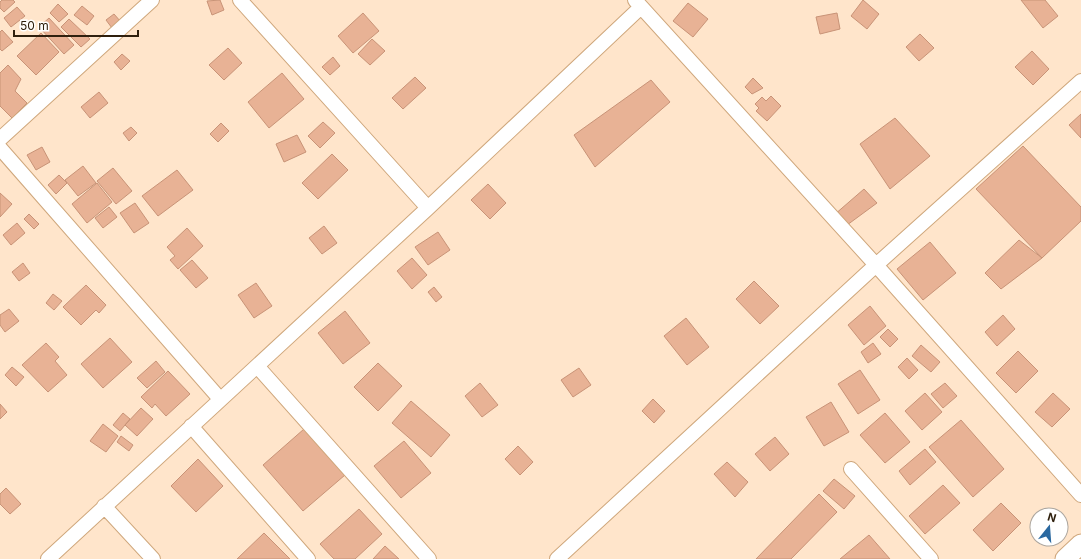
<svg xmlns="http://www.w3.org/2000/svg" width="1081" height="559" viewBox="0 0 1081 559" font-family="Inter,sans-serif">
<rect width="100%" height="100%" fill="#ffe5cb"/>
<path fill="#e8b295" stroke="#c89377" d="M2,0H13L15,2L4,12L0,8V2Z
M220,0L224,10L212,15L207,1Z
M863,0L879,14L867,29L851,16Z
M1021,0H1045L1058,16L1043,28Z
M688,3L708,19L693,37L673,21Z
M58,4L68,14L59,22L50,13Z
M82,6L94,16L87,25L74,15Z
M17,7L25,16L11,27L4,18Z
M363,13L379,31L353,53L338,36Z
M837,13L840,29L820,34L816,17Z
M114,14L121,22L112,28L106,20Z
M49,18L74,45L64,54L39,27Z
M69,19L90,39L81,47L61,27Z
M2,30L13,42L2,51L0,49V32Z
M41,33L59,52L36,75L17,56Z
M920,34L934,48L919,61L906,47Z
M372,39L385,51L370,65L358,54Z
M228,48L242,63L224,80L209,65Z
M1032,51L1049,69L1033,85L1015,67Z
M122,54L130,61L121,70L114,62Z
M333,57L340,66L330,75L322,67Z
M8,65L21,79L15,91L27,103L12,118L0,106V73Z
M282,73L304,99L269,128L248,102Z
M415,77L426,88L403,109L392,98Z
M753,78L763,88L752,94L745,87Z
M651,80L670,102L595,167L574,135Z
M99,92L108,103L90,118L81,107Z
M771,96L781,106L767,121L756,111L759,108L755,104L762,97L766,101Z
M1081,114V138L1069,125Z
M895,118L930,156L890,189L860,144Z
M323,122L335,133L320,148L308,136Z
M221,123L229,131L218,142L210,134Z
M131,127L137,133L129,141L123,133Z
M297,135L306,152L284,162L276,144Z
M1023,146L1081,207V221L1042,258L976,189Z
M42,147L50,162L36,170L27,155Z
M332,154L348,170L318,199L302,183Z
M83,166L96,183L78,196L65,180Z
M113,168L132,191L116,204L97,181Z
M177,170L193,190L158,216L142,196Z
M59,175L67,183L56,194L48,185Z
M97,183L112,202L87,223L72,204Z
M488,184L506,203L490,219L471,200Z
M864,189L877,203L843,228L834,215Z
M0,193L12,204L0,217Z
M135,203L149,223L134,233L120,213Z
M109,207L117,217L103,228L95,218Z
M29,214L39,224L34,229L24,219Z
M17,223L25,233L11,245L3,235Z
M324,226L337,243L322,254L309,238Z
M187,228L203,246L178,269L170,260L175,256L167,247Z
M438,232L450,250L428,265L415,247Z
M1019,240L1042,258L1001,289L985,273Z
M930,242L956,273L923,300L897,269Z
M412,258L427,275L412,289L397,271Z
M192,260L208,278L196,288L180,270Z
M23,263L30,273L19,281L12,272Z
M754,281L779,306L760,324L736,299Z
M256,283L272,306L254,318L238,295Z
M86,285L106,305L99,313L96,310L81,325L63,307Z
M434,287L442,297L436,302L428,292Z
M53,294L62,301L54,310L46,303Z
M870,306L886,326L864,345L848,325Z
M9,309L19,321L5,332L0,325V315Z
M345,311L370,343L343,364L318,333Z
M1003,315L1015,329L997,346L985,332Z
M686,318L709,347L687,365L664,336Z
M888,329L898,339L890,347L880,337Z
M110,338L132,362L103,388L81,364Z
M46,343L59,357L55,361L67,375L48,392L22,365Z
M873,343L881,354L868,363L861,352Z
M921,345L940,362L931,372L912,356Z
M1018,351L1038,371L1016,393L996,373Z
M907,358L918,370L909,379L898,367Z
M156,361L165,372L147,388L137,378Z
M378,363L402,386L378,411L354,387Z
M12,367L24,377L16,386L5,375Z
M579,368L591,385L573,397L561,380Z
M860,370L880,400L858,414L838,384Z
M168,371L190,394L166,416L155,404L152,408L141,397Z
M480,383L498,405L482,417L465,396Z
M945,383L957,396L943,408L931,394Z
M925,393L942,412L922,430L905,411Z
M1053,393L1070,409L1052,427L1035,412Z
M653,399L665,411L654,423L642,411Z
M411,401L450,435L431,457L392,423Z
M831,402L849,432L824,446L806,417Z
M0,404L7,412L0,419Z
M141,408L153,419L137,436L125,425Z
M123,413L130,419L120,431L113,425Z
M885,413L910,442L885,463L860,435Z
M961,420L1004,469L973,497L929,447Z
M103,424L118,436L106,452L90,441Z
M304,429L345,475L303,511L263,465Z
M121,436L133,445L129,451L117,442Z
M775,437L789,454L770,471L755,454Z
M404,441L431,473L401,498L374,466Z
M518,446L533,462L520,475L505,459Z
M925,449L936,462L910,485L899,471Z
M198,459L223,486L196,512L171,486Z
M727,462L748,482L735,497L714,474Z
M834,479L855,496L844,509L823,491Z
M943,485L960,503L925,534L909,516Z
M6,488L21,504L10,514L0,504V494Z
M819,494L837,512L791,559H756Z
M1001,503L1021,523L993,551L973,530Z
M359,509L382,534L355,559H334L320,544Z
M264,533L290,559H237Z
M869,535L890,559H840Z
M385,546L399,559H373Z"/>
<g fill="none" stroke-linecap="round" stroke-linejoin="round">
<g stroke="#cfa77c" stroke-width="16">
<path id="minor" d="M240,0L428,208
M635,0L876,265L1081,495
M0,139L152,0
M0,148L220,399
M257,366L429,559
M191,426L308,559
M851,469L931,559
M104,506L153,559
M48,559L428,208L641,7
M557,559L876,265L1081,81"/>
</g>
<g stroke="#cfa77c" stroke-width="21">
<path id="secondary" d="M1065,559L1081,544"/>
</g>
<use href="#minor" stroke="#fff" stroke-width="14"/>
<use href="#secondary" stroke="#fff" stroke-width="19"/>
</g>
<g transform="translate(1049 527) rotate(17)"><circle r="19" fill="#ffffff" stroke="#aca69f"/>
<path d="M0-3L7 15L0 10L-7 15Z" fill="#2b69a0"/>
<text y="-6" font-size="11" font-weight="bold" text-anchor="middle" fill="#2f200e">N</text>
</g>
<path d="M14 30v6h124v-6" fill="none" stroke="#2f200e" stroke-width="2"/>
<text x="20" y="30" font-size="12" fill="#2f200e" stroke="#ffffff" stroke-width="3" paint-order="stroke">50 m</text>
</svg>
